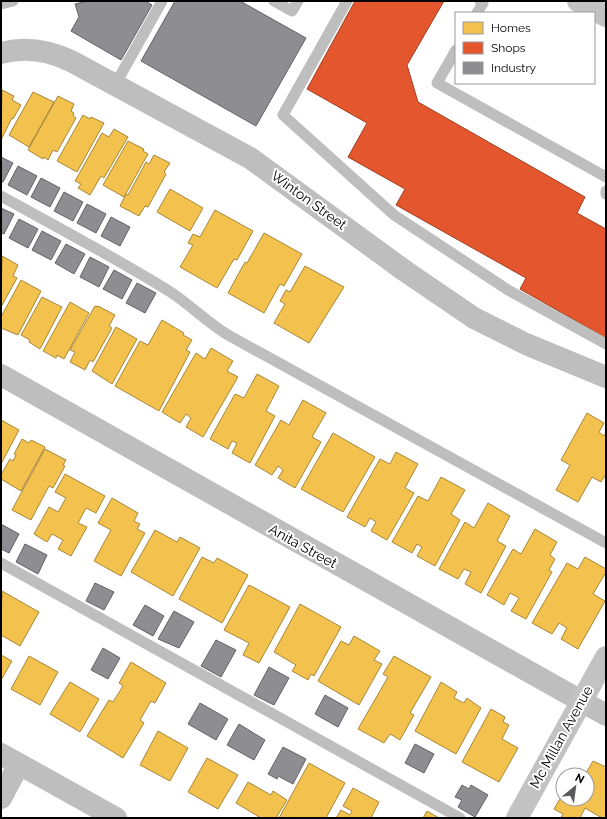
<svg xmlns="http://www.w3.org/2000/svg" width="607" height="819" viewBox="0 0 607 819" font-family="Raleway,sans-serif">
<rect width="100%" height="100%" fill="#fff"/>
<path fill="#f2c14e" stroke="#a98737" d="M2,90L14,96L12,100L21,105L13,119L12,118L1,140Z
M33,92L54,102L29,147L9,135Z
M58,96L74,104L71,111L74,113L73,116L76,118L57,152L53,150L48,160L44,157L43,159L28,150Z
M83,115L90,119L91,117L104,123L77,172L57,161Z
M114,129L128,137L104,178L101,176L90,195L78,188L81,184L75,181L102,133L109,137Z
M128,141L144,149L143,151L148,154L124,197L103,185Z
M154,155L170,163L164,172L166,174L148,207L145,206L139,216L120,206L126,194L128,195L146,162L149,164Z
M170,189L203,208L190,231L157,212Z
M215,210L253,231L237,260L234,259L217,288L180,267L193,245L188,243L193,234L200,237Z
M264,233L302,254L284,286L280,284L264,313L228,293L245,262L247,263Z
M2,256L18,265L13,276L17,278L1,307Z
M305,266L344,287L309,343L274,323L285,304L280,301L286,290L290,292Z
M21,280L41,291L18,335L1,328V317Z
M42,297L62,307L40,349L29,342L30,340L21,335Z
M70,302L89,313L64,359L57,355L56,358L43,351Z
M95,306L98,307V306L115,315L109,326L112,328L93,362L90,360L85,370L70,362L75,352L70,350Z
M162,320L184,333L183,335L192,340L186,350L190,352L159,411L115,386L140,341L148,345Z
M116,327L137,339L112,384L92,371Z
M211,348L233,361L227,371L238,377L203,437L186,427L191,418L186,414L180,423L162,412L196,353L205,359Z
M257,374L279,386L266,411L275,416L250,463L232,453L237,443L232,441L228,449L210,439L235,394L244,398Z
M303,400L326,413L312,437L321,442L295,488L278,478L283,470L278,466L272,475L255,465L281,420L289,425Z
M587,413L604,423L599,432L604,436L606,432V474L601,482L592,477L578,502L556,490L570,465L561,460Z
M1,420L19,430L1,464Z
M333,433L375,457L343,512L301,489Z
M22,439L29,443L31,440L45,447L21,491L1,479V475L10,459L13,461L16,455L14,454Z
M45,449L66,460L63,465L65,466L53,488L49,486L31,520L12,510Z
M396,452L418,464L405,488L414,493L387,540L371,531L376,522L370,518L365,527L347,517L380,459L390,464Z
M65,474L105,496L96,513L86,508L78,523L87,527L71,556L58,549L63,540L52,534L47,542L34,534L49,507L58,512L66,498L55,492Z
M441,477L465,490L451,514L460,520L435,566L417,556L422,547L417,544L412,553L392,542L418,496L428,501Z
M112,498L138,513L134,521L140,524L137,529L145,533L121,576L94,561L111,530L98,523Z
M488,503L510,516L497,541L506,546L481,593L465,584L471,572L464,569L458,579L439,569L465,522L474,528Z
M535,529L557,542L550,555L555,559L549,570L552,572L526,619L511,611L519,598L510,593L504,605L487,595L513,549L521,554Z
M155,530L177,542L180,537L200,548L173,596L131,572Z
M202,557L214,563L217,558L248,575L222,623L179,599Z
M585,557L606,569V572L593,594L605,601L578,649L561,639L567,628L559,623L552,634L532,623L567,563L578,569Z
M249,585L290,607L259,663L243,655L249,643L224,630Z
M2,591L39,612L20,646L1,635Z
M300,604L341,627L314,676L311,674L308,680L292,671L296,665L274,652Z
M354,636L380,651L374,660L382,664L359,705L318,681L341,641L349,645Z
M1,655L12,661L1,680Z
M29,656L58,672L40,705L11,689Z
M394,656L431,677L410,713L414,715L400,740L390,734L384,743L358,729L388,677L383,674Z
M131,662L166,683L155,703L151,701L140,720L144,723L123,758L87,736L109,700L113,702L123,686L119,683Z
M70,682L99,699L80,732L50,714Z
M441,682L457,692L454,698L464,703L467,698L481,708L456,754L415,731Z
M491,709L505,717L503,722L509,725L502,739L518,748L499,782L462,762Z
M158,731L188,748L170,781L140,765Z
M207,758L238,775L218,809L188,792Z
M593,761L606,767V818H602L585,808L580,818H561L563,814L554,809L563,794V799H587V775H585Z
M309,763L345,783L326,818H279Z
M248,782L271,795L273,791L287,800L276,818H261L236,803Z
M353,788L379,802L371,818H336L341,810L350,815L352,811L343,806Z
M427,811L439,818H423Z"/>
<path fill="#e4572e" stroke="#a03d20" d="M355,1H444L407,65L418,102L585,197L577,213L606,229V338L520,289L526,278L396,205L405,189L348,157L367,123L307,89Z"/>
<path fill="#8d8d92" stroke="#636366" d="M87,1H145L152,5L121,60L71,31L79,17L75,4Z
M175,1H240L306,38L256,126L141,61Z
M1,157L13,163L3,182H1Z
M18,166L37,176L27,195L8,185Z
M41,178L60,188L50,207L31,197Z
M64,192L83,202L73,221L54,211Z
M87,204L106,214L96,233L77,223Z
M1,208L14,214L4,234L1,233Z
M111,217L130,227L120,246L101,236Z
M19,219L38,229L28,248L9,238Z
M42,231L61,241L51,260L32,250Z
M66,244L85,254L74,274L55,263Z
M90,257L109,267L99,287L80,277Z
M114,270L132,280L122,299L103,289Z
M137,283L156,293L145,313L126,303Z
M1,524L19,534L9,553L1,549Z
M25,544L47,555L38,574L16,562Z
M95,583L114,592L104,610L86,601Z
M145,605L164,616L153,636L133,625Z
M174,611L194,622L179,648L158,639Z
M216,640L236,650L221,677L201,666Z
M103,648L120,658L108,679L91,670Z
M269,667L289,678L274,705L254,695Z
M325,695L348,708L338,727L315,714Z
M200,703L228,719L216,740L188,724Z
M239,724L265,740L254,760L227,745Z
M415,744L434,754L424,773L405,763Z
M283,747L306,759L293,784L278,776L277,779L268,774Z
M462,785L469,789L471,785L488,795L475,817L458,807L462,800L455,797Z"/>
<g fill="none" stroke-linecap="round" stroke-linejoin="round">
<path stroke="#bebebe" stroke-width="11" d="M274,1L292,11L298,1
M347,1L283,115L394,215L508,290L606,344
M1,4L13,1
M477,13L483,3L480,1
M456,50L437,83L606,177
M115,85L162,1
M606,191V194
M1,196C57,227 114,257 169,291C189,304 207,322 228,335L606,543
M1,563L460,818"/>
<path stroke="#bebebe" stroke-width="22" d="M1,53C26,46 48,50 71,61L250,158L405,271L474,318L526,344L606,377
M1,375L606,715
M1,754L116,818
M1,798L19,764"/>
<path stroke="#c2c2c2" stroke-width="22" d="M578,1L606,16
M517,818L606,657"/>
</g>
<g text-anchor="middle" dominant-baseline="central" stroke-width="4" stroke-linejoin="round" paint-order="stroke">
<g font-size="14" fill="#000" stroke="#fff">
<text transform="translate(309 200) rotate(36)">Winton Street</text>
<text transform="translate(303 546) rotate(29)">Anita Street</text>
<text transform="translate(561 737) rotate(-61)">Mc Millan Avenue</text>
</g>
</g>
<rect width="607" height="819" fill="none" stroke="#000000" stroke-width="4"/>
<rect x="455" y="12" width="140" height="72" fill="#ffffff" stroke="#999999"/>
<rect x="463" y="22" width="20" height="12" fill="#f2c14e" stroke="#999999"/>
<text x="491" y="32" font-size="12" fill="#000000">Homes</text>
<rect x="463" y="42" width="20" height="12" fill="#e4572e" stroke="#999999"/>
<text x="491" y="52" font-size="12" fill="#000000">Shops</text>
<rect x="463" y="62" width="20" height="12" fill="#8d8d92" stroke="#999999"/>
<text x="491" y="72" font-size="12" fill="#000000">Industry</text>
<g transform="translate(575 787) rotate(29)"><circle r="19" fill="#ffffff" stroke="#999999"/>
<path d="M0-3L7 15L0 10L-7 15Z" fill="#595959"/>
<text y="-6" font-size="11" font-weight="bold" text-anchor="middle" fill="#000000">N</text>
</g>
</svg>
